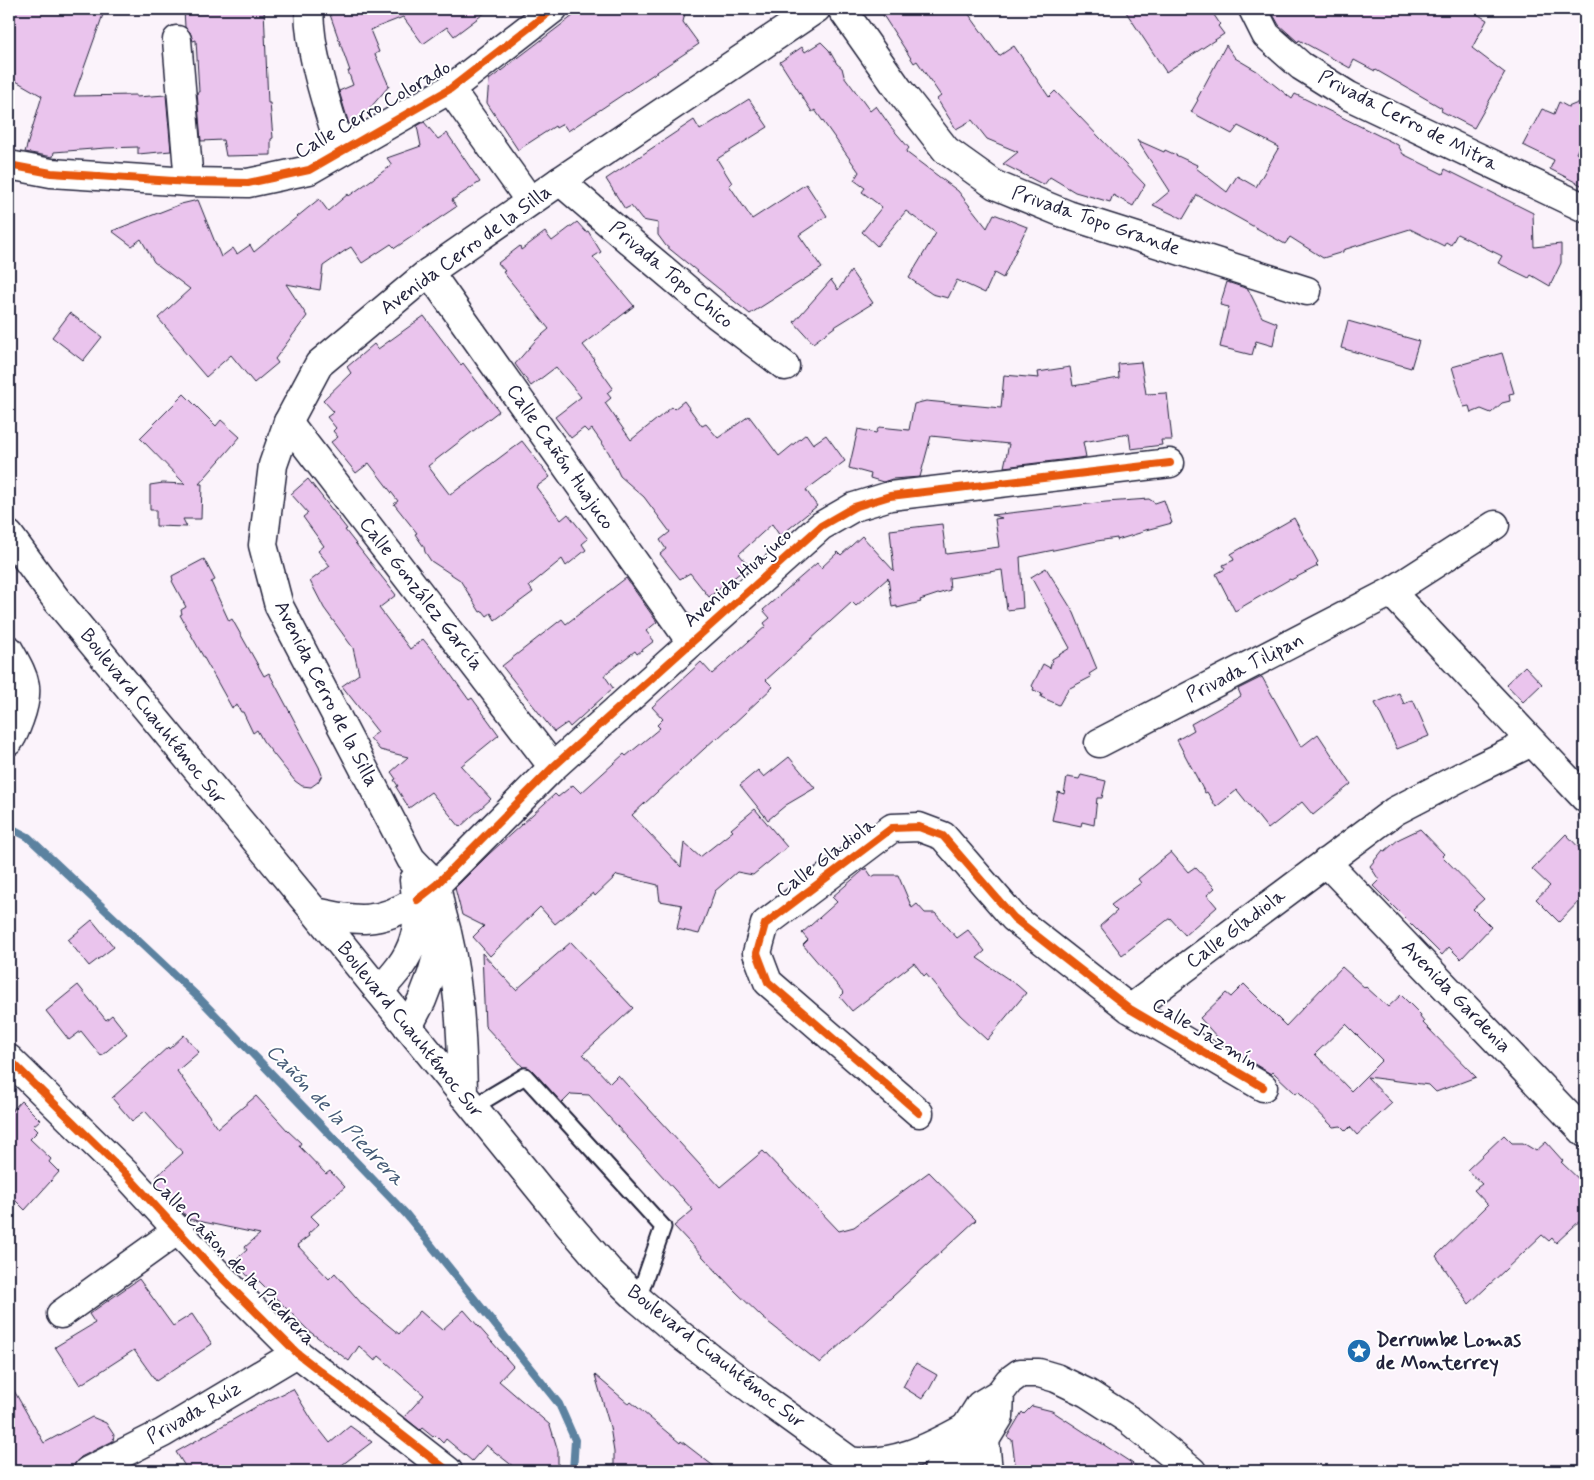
<svg xmlns="http://www.w3.org/2000/svg" width="1594" height="1480" viewBox="0 0 1594 1480" font-family="Mynerve,sans-serif">
<rect width="100%" height="100%" fill="#fbf3fb"/>
<filter id="ink" filterUnits="userSpaceOnUse"><feTurbulence type="fractalNoise" baseFrequency=".02" numOctaves="2"/><feDisplacementMap in="SourceGraphic" scale="10" xChannelSelector="R" yChannelSelector="G"/><feConvolveMatrix kernelMatrix="1 2 1 2 8 2 1 2 1" color-interpolation-filters="sRGB"/></filter>
<g filter="url(#ink)">
<g fill="none" stroke-linecap="round" stroke-linejoin="round">
<path stroke="#5c82a0" stroke-width="8" d="M9,827L28,837L199,998L406,1214L559,1404L575,1440L573,1471"/>
</g>
<path fill="#eac4ed" stroke="#22223b" fill-rule="evenodd" d="M15,9H105L74,96L136,95V97L166,95L171,151L138,154V147L106,148L54,152L53,157L25,152L42,96L9,77V25Z
M194,9H264L268,103H270L273,138L271,139V155L226,156L223,140L201,141L197,92H199L196,40L193,41L190,32L185,27L184,10Z
M328,9H490L454,36L447,27L423,44L403,17L370,30L379,52L375,54L389,86L370,108L371,110L349,124L339,91L353,85L348,71H350Z
M582,9H686L683,22L699,44L568,131L563,124L556,128L555,126L518,150L487,103L489,80Z
M879,9H965L999,56L1014,46L1049,97L1055,91L1145,185L1133,206L1113,195L1110,202L1075,192L1050,177L1044,185L1003,164L1018,152L987,139L972,120L956,129L937,99L941,96L917,61L914,63Z
M1124,9H1210L1220,24L1218,26L1224,34L1166,72Z
M1270,9H1469L1487,20L1472,48L1505,73L1474,128L1441,111L1442,108L1376,70L1375,71L1354,60L1350,68L1299,40L1298,42L1279,25Z
M821,42L829,50L837,64L842,68L844,76L870,111L876,106L891,127L909,148L906,152L958,191L987,228L994,214L1027,227L1003,278L994,273L985,293L957,280L948,298L932,294L909,278L936,233L906,211L877,246L862,232L882,207L862,192L865,188L854,180L859,172L815,110L812,112L780,62L802,47L805,52Z
M1226,45L1235,58L1257,71L1292,99L1295,94L1398,145L1403,154L1443,174L1445,169L1533,213L1534,247L1561,244V263L1550,286L1531,275L1529,278L1498,263L1502,256L1457,234L1451,245L1446,242L1444,246L1410,229L1343,250V252L1323,258L1290,237L1285,244L1197,195L1183,219L1153,205L1170,191L1137,140L1164,152L1165,150L1197,165L1196,168L1227,192L1237,176L1256,187L1279,147L1238,126L1232,134L1191,112L1198,100L1197,99Z
M749,99L768,127L717,159L732,183L729,185L752,219L806,184L827,216L799,235L822,268L750,314L666,246L658,235V223L642,220L631,206L625,209L606,179L694,120L700,130Z
M1585,100V135L1576,153L1585,159V187L1550,169L1554,160L1523,145L1542,109L1554,114L1559,102L1568,107Z
M424,122L438,139L447,133L480,182L452,200L456,207L395,248L391,244L362,263L351,247L346,250L323,266L320,290L286,284L307,316L275,359L278,363L254,383L231,355L206,377L182,349L183,347L158,318L190,289L154,262L141,239L132,246L112,231L181,204L198,200L221,257L233,248L237,254L250,245L254,252L319,199L328,211L348,194L349,196L392,165L387,158L421,146L417,126Z
M577,222L586,232L588,231L601,252L593,257L634,306L583,345L594,359L593,360L613,388L607,393L611,398L605,403L631,440L672,407L674,409L684,401L702,426L706,424L718,438L749,416L779,456L806,434L813,444L826,435L845,461L806,490L817,506L780,536L772,524L739,554L749,566L709,597L690,573L680,579L660,554L666,549L660,540L670,532L644,497L620,476L609,453L592,429L588,432L584,428L571,438L555,417L581,397L556,367L531,386L515,364L536,340L549,329L503,272L505,271L498,263L520,246L521,250L545,232L552,241Z
M851,271L873,303L836,326L813,343L794,322L831,280L838,290Z
M1227,282L1248,289L1262,317L1277,323L1273,346L1256,341L1252,355L1220,347L1229,307L1220,305Z
M70,313L102,337L83,361L52,337Z
M424,316L461,365L463,363L499,411L428,466L450,495L522,441L550,477L536,487L561,520L568,514L588,539L582,544L586,550L566,566L562,559L529,586L533,592L495,620L491,613L487,616L483,611L480,612L460,580L431,561L425,552L424,547L415,534L417,533L394,504L398,501L369,463L356,473L331,442L338,437L333,431L336,428L327,417L334,412L323,400L351,373L347,367L374,344L378,349Z
M1348,321L1419,341L1411,368L1341,348Z
M1502,353L1514,393L1509,394L1510,401L1502,403L1491,413L1481,409L1471,413L1469,406L1464,407L1452,367Z
M1141,362L1146,394L1167,393L1172,440H1161L1162,445L1131,449L1129,434L1083,442L1086,457L1004,467L1009,444L931,436L920,477L892,479L883,482L870,478L871,474L849,468L858,429L876,433L879,427L909,430L914,404L926,401L1001,408L1004,375L1039,378L1038,372L1070,367L1073,386L1119,378L1118,364Z
M184,394L216,426L221,420L240,437L199,484H202L201,519H183L187,527L156,526V510H150V485L163,483L185,484L140,438Z
M308,479L347,529L345,530L396,595L379,608L410,649L423,639L441,661L469,700L472,698L499,735L461,766L491,799L460,827L431,792L409,808L396,787L398,786L394,780L396,779L391,772L408,757L380,750L370,738L378,732L342,686L359,674L353,648L324,608L310,581L330,566L318,551L324,546L303,517L308,513L291,494Z
M1149,499L1155,503L1164,500L1172,523L1142,531L1143,532L1117,540V538L1097,541L1020,557L1023,608L1007,610L1002,570L949,578L950,590L920,600L921,602L897,608V606L892,607L888,578L856,606L852,602L766,680L773,687L717,739L716,738L632,815L681,867L684,843L700,857L733,831L731,829L755,809L787,847L753,875L737,872L715,891L699,934L677,929L682,905L660,901L658,885L617,875L595,896L593,893L555,924L540,907L490,956L473,937L484,926L462,915L455,888L489,854L555,794L558,797L573,785L581,793L624,754L626,756L660,728L657,725L663,719L652,707L701,662L712,674L766,626L764,623L770,618L763,610L817,563L821,568L838,552L841,555L862,536L894,571L890,530L942,524L946,554L999,547L995,519L1002,518L992,515L1106,502Z
M1294,518L1318,562L1316,564L1318,566L1291,580L1290,579L1235,611L1216,574L1225,569L1223,565L1234,560L1231,554Z
M204,559L215,580L211,582L229,621L232,619L264,676L269,673L319,767L322,775L318,782L311,787L302,786L295,781L263,741L257,730L253,733L243,712H241L237,705L232,708L180,615L182,614L181,610L186,607L172,581L173,580L172,576Z
M1046,568L1074,613L1097,669L1089,674L1091,677L1068,689L1059,705L1041,697L1042,693L1033,690L1034,688L1032,686L1043,664L1050,668L1052,659L1070,648L1031,577Z
M626,578L657,622L646,631L654,641L637,654L635,651L604,675L613,688L570,727L567,723L554,732L502,666L562,619L566,624Z
M1525,666L1542,684L1523,702L1506,684Z
M1262,677L1301,747L1318,734L1351,784L1313,815L1302,802L1268,829L1237,790L1216,807L1207,792L1205,793L1177,740L1194,730L1191,724L1241,696L1238,689Z
M1399,693L1404,704L1413,700L1429,736L1397,749L1375,703Z
M789,757L815,788L786,805L768,820L740,785L758,770L764,777Z
M1081,775L1106,781L1102,798H1097L1094,825L1082,822L1081,826L1052,820L1058,792L1064,794L1067,777L1079,779Z
M1420,829L1444,854L1442,856L1484,899L1473,909L1491,927L1461,959L1449,947L1442,955L1373,886L1379,880L1370,866L1383,850L1385,851L1399,839Z
M1566,834L1585,854V895L1559,922L1536,899L1550,886L1532,869Z
M1171,852L1188,872L1195,867L1215,888L1207,895L1217,907L1185,935L1170,918L1122,955L1100,926L1117,911L1111,905L1141,883L1138,879Z
M866,868L872,877L875,875H898L912,908L917,904L925,913H935L957,938L968,930L985,951L977,958L1017,985L1026,993L987,1040L960,1015L926,974L924,976L914,963L852,1011L840,997L844,993L803,945L808,940L802,933L837,902L832,897Z
M92,920L114,947L89,966L68,940Z
M571,942L633,1008L583,1054L610,1083L618,1075L720,1187L763,1151L839,1231L854,1227L929,1172L976,1220L820,1363L763,1318L735,1291L674,1226L693,1210L589,1095L571,1094L562,1103L532,1070L528,1067H523L485,1026L482,953L516,990Z
M1342,967L1365,988L1366,987L1388,1007L1401,995L1421,1015L1420,1017L1424,1022L1423,1023L1476,1077L1436,1092L1429,1085L1367,1077L1392,1103L1357,1135L1350,1127L1346,1131L1341,1126L1333,1127L1298,1091L1296,1094L1273,1072L1271,1074L1226,1047L1200,1018L1226,993L1231,997L1244,984L1286,1026ZM1346,1024L1382,1060L1351,1091L1315,1054Z
M78,985L106,1020L112,1015L127,1034L101,1056L81,1031L69,1040L46,1011Z
M184,1035L199,1052L177,1071L218,1128L256,1096L288,1131L301,1143L299,1146L326,1174L330,1171L345,1187L311,1216L319,1224L308,1234L309,1236L297,1245L329,1279L335,1273L362,1304L399,1334L420,1311L442,1330L464,1310L513,1366L499,1381L550,1425L558,1451V1471H519L486,1445L472,1461L446,1439L443,1443L435,1435L433,1437L422,1428L420,1430L404,1417L424,1395L379,1356L375,1361L359,1346L349,1361L309,1331L259,1281L255,1284L234,1261L247,1250L245,1247L260,1234L189,1219L157,1184V1176L183,1153L145,1111L132,1121L112,1098L168,1047L169,1049Z
M21,1101L40,1120L33,1126L38,1131L30,1139L51,1159L49,1162L59,1172L25,1210L9,1194V1114Z
M1504,1135L1512,1143H1523L1536,1151L1546,1142L1563,1161L1561,1162L1585,1185V1216L1556,1243L1552,1238L1549,1241L1542,1235L1469,1304L1436,1256L1488,1205L1474,1190L1482,1184L1467,1170Z
M139,1279L173,1326L192,1314L212,1344L156,1381L134,1350L80,1385L55,1347L95,1323L89,1314Z
M916,1363L937,1375L930,1388L922,1399L903,1387Z
M595,1375L629,1404L631,1402L680,1443L681,1441L720,1471H614V1452L610,1427Z
M9,1382L44,1443L92,1417L106,1423L114,1435L113,1441L81,1457L75,1463L72,1471H9Z
M293,1389L312,1420L330,1443L350,1426L372,1442L334,1471H188L176,1452L261,1404Z
M1032,1406L1052,1411L1144,1471H1016L1012,1440L1007,1437L1022,1412L1024,1414Z"/>
<g fill="none" stroke-linecap="round" stroke-linejoin="round">
<g stroke="#22223b" stroke-width="19">
<path id="lane" d="M473,1107L525,1076L663,1227L638,1299"/>
</g>
<g stroke="#22223b" stroke-width="31">
<path id="street" d="M309,9C310,58 327,104 341,151
M842,9L899,90L946,150L995,185L1068,215L1307,291
M1253,9L1266,35L1301,66L1349,96L1585,208
M177,40L189,182
M450,89L530,201
M9,165L51,173L189,182L248,183L309,170L450,89L553,9
M560,181L646,255L716,314L785,366
M429,272L691,642
M288,422L553,767
M1391,592L1585,798
M9,650C25,679 31,687 19,720C16,727 14,735 9,741
M1099,743L1391,592L1495,525
M1326,862L1585,1133
M417,900L436,885L553,767L821,526L854,507L890,496L1170,463
M1130,1009L1395,811L1476,769L1532,742
M9,1059L125,1173L215,1271L297,1353L448,1471
M919,1113L768,982L757,953L765,924L892,828L919,827L943,836L1014,918L1130,1009L1263,1087
M61,1314L178,1230
M88,1471L163,1433L297,1353
M938,1471L980,1405L1000,1393L1009,1381L1020,1373H1039L1056,1378L1087,1393L1129,1420L1192,1471
M966,1471L999,1417L1000,1393"/>
</g>
<g stroke="#22223b" stroke-width="31">
<path id="secondary" d="M379,991C393,976 408,960 414,939C420,921 416,898 414,880
M408,1027L422,1000L432,974L439,949L441,931V910L436,885L411,859L279,606L263,545L273,465L288,422L319,364L429,272L560,181L816,9"/>
</g>
<g stroke="#22223b" stroke-width="31">
<path id="primary" d="M9,535L56,599L315,912L568,1224L609,1271L638,1299L683,1337L759,1395L864,1471
M441,910C459,970 462,1033 463,1095
M315,912C357,921 379,925 417,900
M985,1441L988,1471
M850,1461C892,1467 929,1448 965,1428"/>
</g>
<use href="#lane" stroke="#fff" stroke-width="15"/>
<use href="#street" stroke="#fff" stroke-width="28"/>
<use href="#secondary" stroke="#fff" stroke-width="28"/>
<use href="#primary" stroke="#fff" stroke-width="28"/>
<g stroke="#fff" stroke-width="11">
<path id="cycleway" d="M9,165L51,173L189,182L248,183L309,170L450,89L553,9
M417,900L436,885L553,767L821,526L854,507L890,496L1170,463
M9,1059L125,1173L215,1271L297,1353L448,1471
M919,1113L768,982L757,953L765,924L892,828L919,827L943,836L1014,918L1130,1009L1263,1087"/>
</g>
<use href="#cycleway" stroke="#e8590c" stroke-width="8"/>
</g>
</g>
<defs>
<g id="sight-disc" transform="scale(1.25)"><circle r="9.5" fill="#1f6fb2" stroke="#fff"/><path d="M0-6L1.8-2.2L6-1.7L2.9 1.2L3.7 5.4L0 3.3L-3.7 5.4L-2.9 1.2L-6-1.7L-1.8-2.2Z" fill="#fff"/></g>
</defs>
<g fill-rule="evenodd">
<use href="#sight-disc" x="1359" y="1351"/>
</g>
<g text-anchor="middle" dominant-baseline="central" stroke-width="4" stroke-linejoin="round" paint-order="stroke">
<g font-size="20" fill="#22223b" stroke="#fff">
<text transform="translate(373 110) rotate(-30)">Calle Cerro Colorado</text>
<text transform="translate(1408 121) rotate(27)">Privada Cerro de Mitra</text>
<text transform="translate(1096 221) rotate(19)">Privada Topo Grande</text>
<text transform="translate(466 250) rotate(-36)">Avenida Cerro de la Silla</text>
<text transform="translate(671 275) rotate(40)">Privada Topo Chico</text>
<text transform="translate(560 457) rotate(55)">Calle Cañón Huajuco</text>
<text transform="translate(738 578) rotate(-42)">Avenida Huajuco</text>
<text transform="translate(421 594) rotate(52)">Calle González García</text>
<text transform="translate(1245 668) rotate(-27)">Privada Tilipan</text>
<text transform="translate(326 694) rotate(63)">Avenida Cerro de la Silla</text>
<text transform="translate(153 717) rotate(51)">Boulevard Cuauhtémoc Sur</text>
<text transform="translate(826 858) rotate(-37)">Calle Gladiola</text>
<text transform="translate(1236 929) rotate(-37)">Calle Gladiola</text>
<text transform="translate(1456 997) rotate(46)">Avenida Gardenia</text>
<text transform="translate(410 1030) rotate(51)">Boulevard Cuauhtémoc Sur</text>
<text transform="translate(1205 1034) rotate(31)">Calle Jazmín</text>
<text transform="translate(233 1261) rotate(46)">Calle Cañon de la Piedrera</text>
<text transform="translate(716 1357) rotate(38)">Boulevard Cuauhtémoc Sur</text>
<text transform="translate(194 1413) rotate(-30)">Privada Ruíz</text>
</g>
<g font-size="20" font-weight="bold" fill="#22223b" stroke="#fff" text-anchor="start">
<text x="1376" y="1340">Derrumbe Lomas<tspan x="1376" dy="23">de Monterrey</tspan></text>
</g>
<g font-size="21" font-style="italic" fill="#445a76" stroke="#fff">
<text transform="translate(335 1115) rotate(46)">Cañón de la Piedrera</text>
</g>
</g>
<rect width="1594" height="1480" fill="none" stroke="#fff" stroke-width="30"/>
<rect x="15" y="15" width="1564" height="1450" fill="none" stroke="#22223b" stroke-width="2" filter="url(#ink)"/>
</svg>
